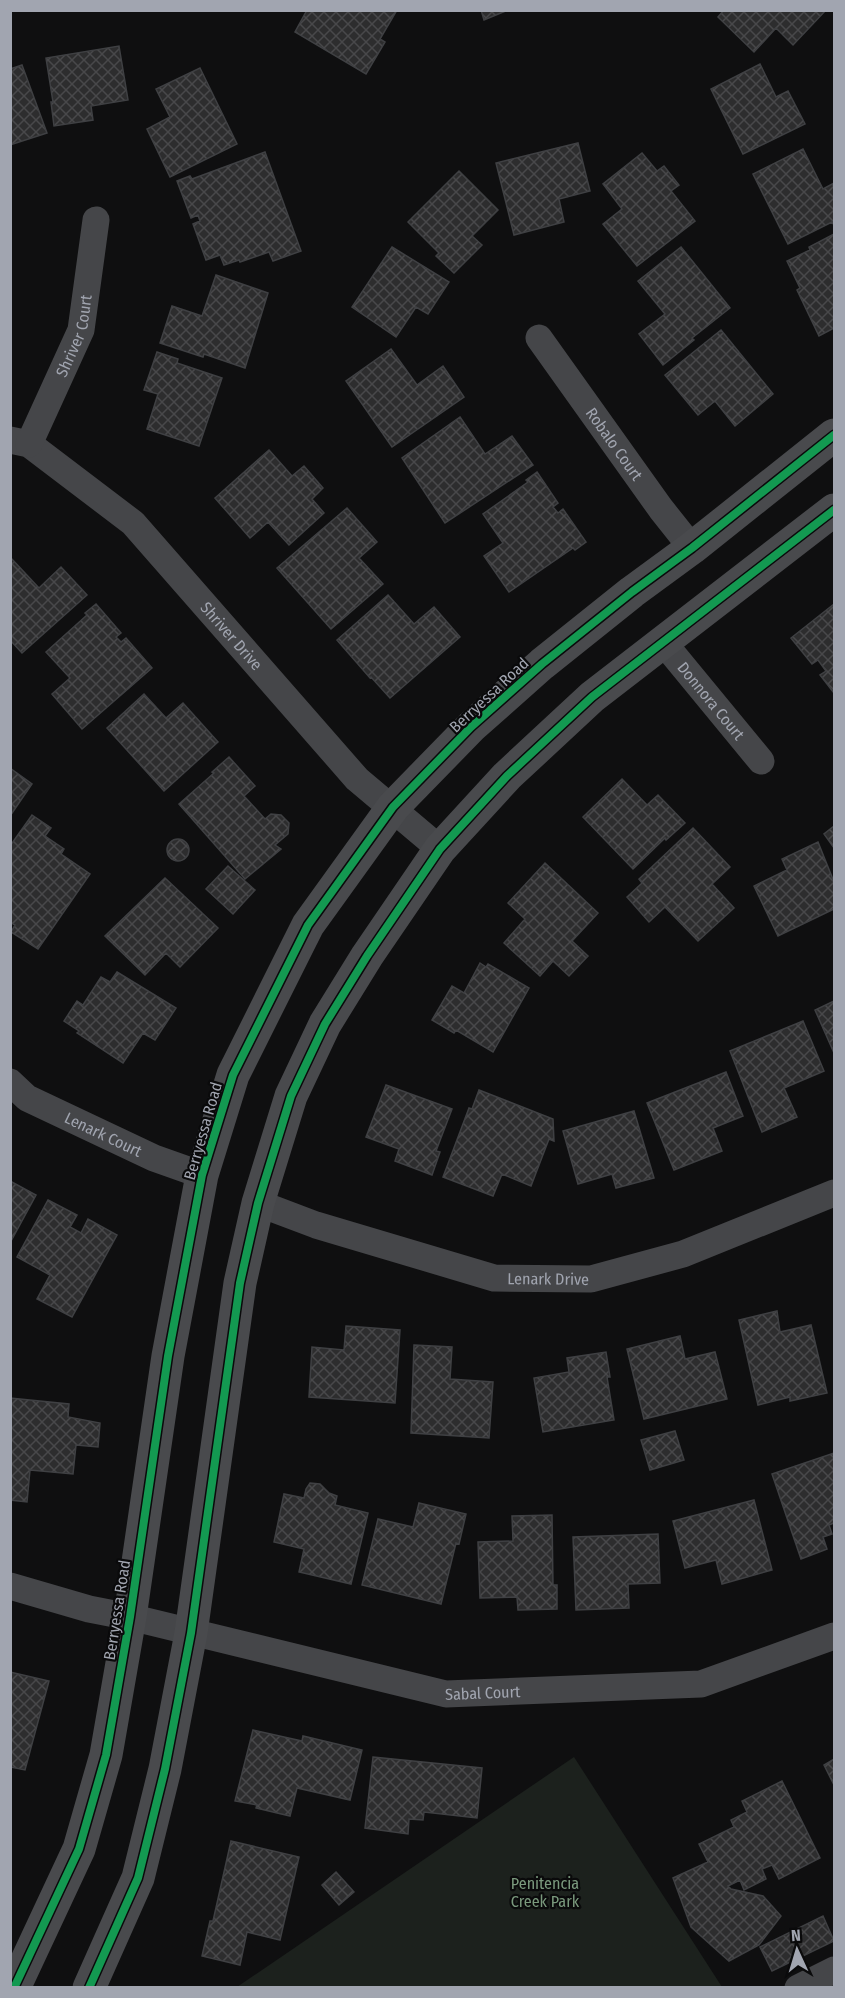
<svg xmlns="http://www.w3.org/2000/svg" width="845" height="1998" viewBox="0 0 845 1998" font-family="'Fira Sans Condensed',sans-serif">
<defs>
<pattern id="building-cross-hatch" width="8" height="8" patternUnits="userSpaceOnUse" patternTransform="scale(1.5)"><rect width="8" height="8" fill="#2d2d2e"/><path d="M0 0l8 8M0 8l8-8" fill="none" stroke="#48484a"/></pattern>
</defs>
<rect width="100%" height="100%" fill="#0f0f10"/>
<path fill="#1c211d" d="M574,1757L722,1987H237Z"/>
<path fill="url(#building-cross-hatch)" stroke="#3f4043" stroke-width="1.5" d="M307,10H397L380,39L385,42L366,74L295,32Z
M481,10H508L484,20Z
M724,10H826L793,45L776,28L754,52L718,17Z
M119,46L128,100L91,106L93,120L54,126L51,102H53L46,58Z
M760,64L776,97L788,91L805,124L743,154L711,89Z
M22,65L47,133L10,145V69Z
M200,68L237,144L170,177L147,129L170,117L156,89Z
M578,143L590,191L559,199L564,222L514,235L496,163Z
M803,149L823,189L834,183V225L832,222L788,244L753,174Z
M265,152L301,251L273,261L269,252L240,262L239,260L224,265L220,255L206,260L193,224L200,221L198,215L191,218L177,181L190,176L192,179Z
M642,153L657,171L664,166L679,185L671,191L695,221L637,266L603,224L622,209L603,184Z
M459,171L498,210L472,236L482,245L454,273L436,256L439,253L408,222Z
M834,234V328L819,336L797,290L800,288L787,261L810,250L809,247Z
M392,247L449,282L428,314L416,307L396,337L352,307Z
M681,247L730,308L692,338L694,340L663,365L639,334L665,314L638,281Z
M216,275L268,293L245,368L204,354L203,357L160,343L172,306L202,316Z
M721,330L773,394L735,426L715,401L698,415L665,375Z
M391,349L417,385L443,366L464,397L392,447L346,381Z
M157,352L178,359L177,363L222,378L199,446L147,429L158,394L144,390Z
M460,417L485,454L512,436L533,465L445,523L402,458Z
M269,450L292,476L304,466L323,488L312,499L324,513L289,545L268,522L250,538L215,498Z
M537,472L558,503L553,507L558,513L563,509L586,542L575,550L573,548L509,592L484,556L503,543L483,514L528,482L526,480Z
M347,508L377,542L359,558L383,584L331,629L277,568Z
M10,557L39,588L61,567L87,595L22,653L10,640Z
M388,595L414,624L434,607L460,637L390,698L371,677L370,678L337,640Z
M96,604L121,633L116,637L121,642L126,638L152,668L82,729L52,694L70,678L46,652L87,615L85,613Z
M834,604V693L820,675L826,671L818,660L812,664L791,638Z
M144,694L166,718L183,703L218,742L164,791L107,728Z
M229,757L255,786L244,796L265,819L271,814L281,815L289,823L288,834L275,845L281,849L245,879L179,804L214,773L212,772Z
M10,768L32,784L10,816Z
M622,779L647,805L658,795L685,823L666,840L665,838L633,869L583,817Z
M32,815L51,828L45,836L64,849L61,854L90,874L38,949L11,932L15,925L10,922V846Z
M834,826V848L824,834Z
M693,828L730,867L712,884L734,908L698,941L665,907L649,922L627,897L642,883L639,879Z
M167 850a11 11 0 1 1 22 0a11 11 0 1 1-22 0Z
M818,842L834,882V909L778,936L754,886L787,870L782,859Z
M545,863L598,913L572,941L588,956L569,976L553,961L540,976L504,943L525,919L508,903Z
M228,866L255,890L233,914L206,889Z
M165,878L218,928L180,967L166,953L145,975L105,936Z
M480,963L486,967L488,964L529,988L493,1052L456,1030L454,1033L432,1020L452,986L464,993Z
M117,972L176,1008L155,1040L143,1033L123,1063L77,1033L79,1031L64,1021L77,1001L83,1005L101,977L110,982Z
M834,1001V1053L815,1010Z
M803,1021L824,1071L784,1088L797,1117L762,1132L730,1051Z
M726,1072L743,1116L713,1128L722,1151L674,1170L647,1103Z
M386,1085L452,1109L436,1151L440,1152L432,1175L395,1161L399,1149L366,1137Z
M479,1090L553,1119L554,1141L549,1139L531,1186L502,1174L493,1196L443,1177L469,1108L472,1109Z
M634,1111L654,1178L616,1188L612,1174L578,1184L563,1131Z
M10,1181L36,1195L10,1243Z
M48,1200L77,1215L70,1227L81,1233L88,1219L117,1235L72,1317L37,1299L50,1275L17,1257Z
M777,1311L780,1332L811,1325L827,1393L790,1401V1397L758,1405L739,1320Z
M346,1326L400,1330L395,1403L309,1397L312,1347L344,1350Z
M680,1336L685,1359L715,1352L727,1399L644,1419L627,1349Z
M414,1345L452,1347L450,1379L493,1382L489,1438L411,1433Z
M606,1352L610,1377H607L614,1420L543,1432L534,1378L569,1372L567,1358Z
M10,1398L69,1404L68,1417L100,1423L98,1447L76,1445L73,1474L30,1470L27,1502L10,1500Z
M675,1431L684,1460L650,1470L641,1440Z
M834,1453V1523L829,1525L832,1534L823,1537L827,1549L801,1559L772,1474Z
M310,1483L320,1484L329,1493L337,1496L335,1505L368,1513L351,1584L299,1572L304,1549L274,1542L284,1494L304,1498L306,1489Z
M754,1500L772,1570L722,1584L716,1560L685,1568L673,1521Z
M419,1503L466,1514L459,1544L456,1543L441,1604L362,1585L378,1519L413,1527Z
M552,1515L553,1585H557V1609L518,1610L517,1597L480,1598L478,1542L513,1541L512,1516Z
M658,1534L660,1583L628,1584L629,1608L576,1610L573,1537Z
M10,1672L49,1681L25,1770L10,1767Z
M253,1730L302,1741L303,1736L362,1750L350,1800L297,1788L290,1816L256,1808L257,1805L235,1801Z
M373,1757L482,1768L477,1818L424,1812L423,1820L409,1819L408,1834L365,1828Z
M834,1759V1785L824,1765Z
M782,1781L820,1858L779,1879L772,1865L762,1869L766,1879L744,1890L740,1880L728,1886L731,1889L763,1896L781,1916L759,1945L729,1961L691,1927L673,1878L708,1862L699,1844L734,1827L731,1820L747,1812L742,1801Z
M231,1841L299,1857L280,1940L247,1932L240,1965L202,1956L210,1921H213Z
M336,1872L354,1892L339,1905L322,1885Z
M823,1916L834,1941L772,1971L760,1947Z"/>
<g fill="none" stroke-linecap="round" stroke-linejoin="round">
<g stroke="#454649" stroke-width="27">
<path id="s1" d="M539,338L661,509L692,548"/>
<path id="s2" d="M10,440L29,444L133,523L357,779L440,849"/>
<path id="s3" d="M29,444L81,330L96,220"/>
<path id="s4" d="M663,642L761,761"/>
<path id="s5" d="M10,1082L27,1098L154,1158L202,1175"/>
<path id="s6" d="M258,1203L316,1225L494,1278L591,1279L683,1254L834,1193"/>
<path id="s7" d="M10,1586L89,1609L130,1617L446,1694L701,1684L834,1636"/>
<path d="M798,1988L834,1970"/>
</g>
<path stroke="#494a4d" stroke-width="33" d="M14,1988L79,1849L106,1755L130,1617L168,1356L202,1175L233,1075L308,925L393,807L471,727L542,664L632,592L692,548L834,435
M89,1988L138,1878L165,1769L191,1633L240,1283L258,1203L291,1096L325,1024L367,956L440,849L507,776L592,697L834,510"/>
<g stroke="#0a0a0b" stroke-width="11">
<path id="cycleway" d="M14,1988L79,1849L106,1755L130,1617L168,1356L202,1175L233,1075L308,925L393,807L471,727L542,664L632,592L692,548L834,435
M89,1988L138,1878L165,1769L191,1633L240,1283L258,1203L291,1096L325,1024L367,956L440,849L507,776L592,697L834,510"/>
</g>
<use href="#cycleway" stroke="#139951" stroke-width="8"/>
</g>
<g text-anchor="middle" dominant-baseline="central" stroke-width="4.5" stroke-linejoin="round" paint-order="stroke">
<g font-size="16" fill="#a1a5b0" stroke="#0a0a0b">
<text stroke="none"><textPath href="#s3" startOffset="118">Shriver Court</textPath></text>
<text stroke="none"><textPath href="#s1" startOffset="130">Robalo Court</textPath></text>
<text stroke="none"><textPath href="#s2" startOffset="300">Shriver Drive</textPath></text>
<text transform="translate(489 695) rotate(-43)">Berryessa Road</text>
<text stroke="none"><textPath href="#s4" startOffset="76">Donnora Court</textPath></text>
<text transform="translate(203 1131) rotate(-74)">Berryessa Road</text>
<text stroke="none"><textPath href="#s5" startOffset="108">Lenark Court</textPath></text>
<text stroke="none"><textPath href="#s6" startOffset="302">Lenark Drive</textPath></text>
<text transform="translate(117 1610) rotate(-81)">Berryessa Road</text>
<text stroke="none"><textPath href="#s7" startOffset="486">Sabal Court</textPath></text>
</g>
<g font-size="16" fill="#7a997d" stroke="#0a0a0b">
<text x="545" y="1883">Penitencia<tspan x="545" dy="18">Creek Park</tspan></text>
</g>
</g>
<rect width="845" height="1998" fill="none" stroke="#a1a5b0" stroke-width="24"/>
<g transform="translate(797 1950) rotate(356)" stroke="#0a0a0b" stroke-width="4.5" paint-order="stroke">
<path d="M0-4.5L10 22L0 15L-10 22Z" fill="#a1a5b0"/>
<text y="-9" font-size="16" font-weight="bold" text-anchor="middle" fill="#a1a5b0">N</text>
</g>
</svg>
